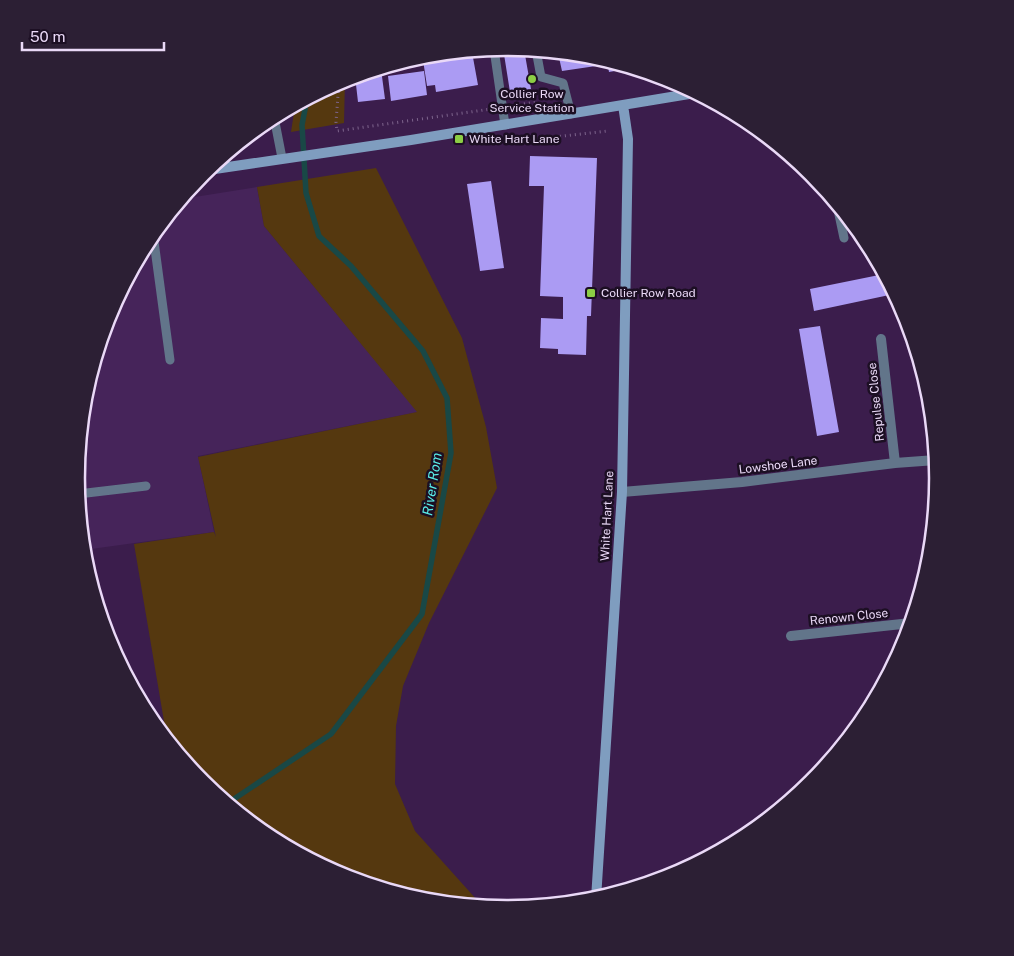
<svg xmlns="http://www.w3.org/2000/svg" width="1014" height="956" viewBox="0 0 1014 956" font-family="'Public Sans',sans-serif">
<rect width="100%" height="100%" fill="#3b1d4c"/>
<path fill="#46245a" d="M257,187L264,226L418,412L198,456L214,532L84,550L77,478L85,394L109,313L149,239L182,199Z"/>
<path fill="#55380f" d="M345,79L344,123L291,132L295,106Z
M376,168L462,338L486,427L497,488L429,623L403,686L396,726L395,784L415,831L477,900L501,904V908L423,900L342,876L268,836L202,782L167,739L134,544L214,532L216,537L198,457L417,412L264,226L257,187Z"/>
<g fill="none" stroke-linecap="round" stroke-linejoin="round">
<path stroke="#194846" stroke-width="5.5" d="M228,803L331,734L422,614L451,453L447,398L423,351L351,266L319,236L306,193L302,125L307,99"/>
</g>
<path fill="#ab9bf3" d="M503,48L524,49L531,89L510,92Z
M472,52L478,85L436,92L435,85L427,86L423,60Z
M558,53L594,57L596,66L562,71Z
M607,61L615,63L632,68L609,72Z
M381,69L385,99L358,102L355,76Z
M424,71L427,95L391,101L388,76Z
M530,156L597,158L591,316H587L586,355L558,354V349L540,348L541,318L563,319V297L540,296L544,186H529Z
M491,181L504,268L480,271L467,184Z
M884,274L894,294L814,311L810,289Z
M820,326L839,432L817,436L799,329Z"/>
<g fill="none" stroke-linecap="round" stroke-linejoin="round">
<path stroke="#7d648c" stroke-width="3" stroke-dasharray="1 4" stroke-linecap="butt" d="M339,82L336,122L337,131L491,109
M514,105L538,102
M545,138L608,131"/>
<path stroke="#62758a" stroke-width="9" d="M494,49L505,125
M536,50L541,77L563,83L571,114
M274,117L282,158
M837,205L844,238
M153,234L170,360
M78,494L146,486"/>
<path stroke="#62758a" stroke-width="10" d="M881,339L895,463
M622,492L742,482L895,463L936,460
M791,636L911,623"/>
<path stroke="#7f9dbf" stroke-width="10" d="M208,170L411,140L695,93
M596,899L622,492L628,139L623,105"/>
</g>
<g fill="#8cce45" stroke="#1c0f23" stroke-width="2">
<circle cx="532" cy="79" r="5"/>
<rect x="454" y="134" width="10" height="10" rx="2.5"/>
<rect x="586" y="288" width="10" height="10" rx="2.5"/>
</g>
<g text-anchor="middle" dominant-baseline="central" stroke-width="5" stroke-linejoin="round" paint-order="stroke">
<g font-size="12" fill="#ead9f7" stroke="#1c0f23" text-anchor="start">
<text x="532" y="94" text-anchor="middle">Collier Row<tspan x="532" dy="14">Service Station</tspan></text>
<text x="469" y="139">White Hart Lane</text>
<text x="601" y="293">Collier Row Road</text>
</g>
<g font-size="12" fill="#ead9f7" stroke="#1c0f23">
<text transform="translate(876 402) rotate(-96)">Repulse Close</text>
<text transform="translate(778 465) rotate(-7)">Lowshoe Lane</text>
<text transform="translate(607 516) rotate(-87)">White Hart Lane</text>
<text transform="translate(849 617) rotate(-6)">Renown Close</text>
</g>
<g font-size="14" font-style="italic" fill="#59ede8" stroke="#1c0f23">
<text transform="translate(432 484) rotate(-81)">River Rom</text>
</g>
</g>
<path d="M0 0H1014V956H0ZM85 478a422 422 0 1 1 844 0a422 422 0 1 1-844 0Z" fill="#2c1f34" fill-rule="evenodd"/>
<path fill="none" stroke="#ead9f7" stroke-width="2.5" d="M85 478a422 422 0 1 1 844 0a422 422 0 1 1-844 0Z"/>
<path d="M22 42v8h142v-8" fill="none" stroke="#ead9f7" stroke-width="2.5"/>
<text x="30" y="42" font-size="15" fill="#ead9f7" stroke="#1c0f23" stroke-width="4" paint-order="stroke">50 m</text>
</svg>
